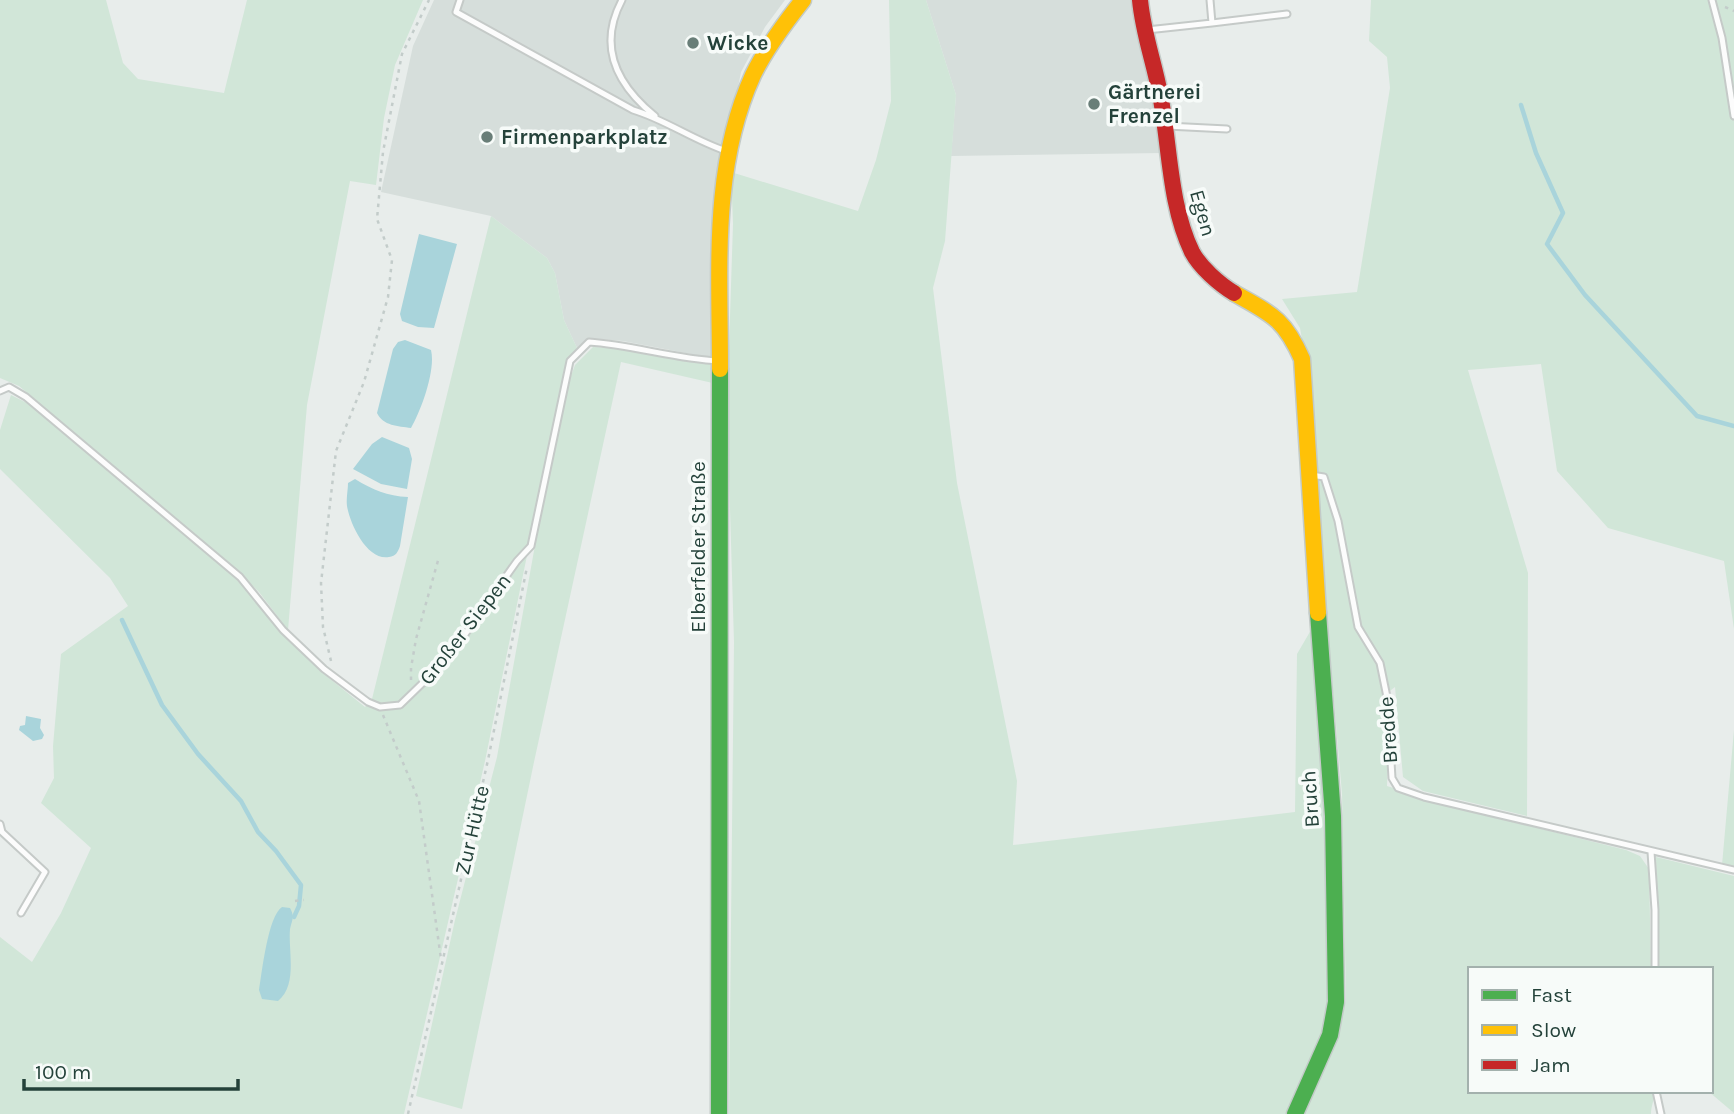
<svg xmlns="http://www.w3.org/2000/svg" width="1734" height="1114" viewBox="0 0 1734 1114" font-family="Karla,sans-serif">
<rect width="100%" height="100%" fill="#e8edeb"/>
<path fill="#d6dedb" d="M434,0H785L765,27L741,72L723,164L717,359L623,341L589,338L577,348L564,320L555,273L547,258L491,216L381,192L413,46Z
M926,0H1132L1163,153L951,156L956,95Z"/>
<path fill="#d1e6d8" d="M0,0H106L123,63L138,79L224,93L247,0H423L395,65L384,118L376,185L350,181L307,405L288,630L259,592L227,561L19,386L0,378Z
M889,0H926L956,95L945,241L933,288L957,483L1017,781L1013,845L1295,812L1297,654L1311,630L1329,864L1328,1025L1289,1114H729L734,642L727,409L733,224L731,172L858,211L876,160L891,101Z
M1371,0H1734V629L1724,561L1608,528L1557,471L1541,364L1468,370L1528,573L1527,816L1423,791L1403,777L1395,687L1383,696L1388,759L1387,786L1454,807L1626,850L1640,856L1649,869L1651,969H1470V1091H1654C1655,1100 1651,1105 1651,1114H1302L1336,1041L1346,1001L1342,794L1317,505L1312,398L1300,328L1282,299L1357,292L1390,88L1387,57L1369,41Z
M491,216L547,258L555,273L564,320L577,348L569,362L562,384L485,761L404,1114H0V937L32,962L61,913L91,848L41,803L54,778L53,746L61,654L128,606L110,578L0,469V430L11,395L27,403L237,579L280,632L324,674L365,707L372,699Z
M593,347L623,348L716,364L717,384L621,362L534,762L462,1109L416,1096L455,920L497,757L539,523L568,384L575,365Z
M1734,730V868L1722,865Z
M1656,857L1734,876V1113L1708,1091H1711V969H1658Z"/>
<path fill="#a9d4db" d="M419,234L457,244L434,328L418,327L402,321L400,314Z
M405,340L431,350C436,370 421,411 411,428C398,426 383,426 377,413L393,349L398,342Z
M382,437L409,448L412,459L407,489L381,484L353,469L372,444Z
M355,479C373,490 387,496 408,497L400,546C398,552 396,556 389,557C367,561 350,524 347,506C346,499 348,490 348,483Z
M26,716L41,719L40,728L44,735L42,739L33,741L19,730L20,726L25,725Z
M282,907L290,908C295,917 292,920 290,929C288,951 298,985 278,1001L262,999L259,990C262,972 268,916 282,907Z"/>
<g fill="none" stroke-linecap="round" stroke-linejoin="round">
<path stroke="#a9d4db" stroke-width="4.5" d="M1521,105L1536,153L1563,213L1547,244L1585,295L1697,416L1734,426
M122,620L162,705L198,754L241,801L258,832L276,851L301,885L299,906L294,917"/>
<g stroke="#c5cac8" stroke-width="9">
<path id="lane" d="M460,0L456,12L633,110C666,120 693,140 726,151
M622,0C597,47 617,85 655,116
M1712,0L1722,38L1734,116
M1212,23L1287,14
M1147,30L1212,23L1210,0
M1167,126L1227,129
M0,391L9,387L26,397L240,577L283,630L324,669L368,702L380,707L400,705L433,673L456,647L517,561L531,546L570,361L589,342C633,345 675,359 719,361
M1311,475L1324,477L1338,521L1358,627L1380,663L1387,697L1392,778L1398,788L1424,797L1734,870
M0,824L2,832L45,872L21,913
M1651,852L1655,910V969
M1656,1091L1661,1114"/>
</g>
<g stroke="#c3cbc8" stroke-width="19">
<path id="fast" d="M719,1114L720,369
M1295,1114L1330,1035L1336,1002L1333,816L1318,613"/>
</g>
<g stroke="#c3cbc8" stroke-width="19">
<path id="slow" d="M1234,293C1271,314 1284,318 1302,359L1318,613
M720,369C720,271 711,167 753,75C766,48 784,24 803,0"/>
</g>
<g stroke="#c3cbc8" stroke-width="19">
<path id="jam" d="M1140,0C1143,33 1154,62 1160,94C1170,146 1169,204 1192,252C1200,267 1219,284 1234,293"/>
</g>
<path stroke="#c3ccca" stroke-width="2.5" stroke-dasharray="3.5 5" stroke-linecap="butt" d="M1725,7L1734,11
M331,661L323,627L321,583L336,451L364,382L388,297L392,260L377,219L383,152L402,54L429,0
M411,680V668L416,639L439,557
M383,715L419,801L441,959
M295,901L304,900
M408,1114L488,760L527,567"/>
<use href="#lane" stroke="#fcfcfc" stroke-width="5"/>
<use href="#fast" stroke="#4caf50" stroke-width="16"/>
<use href="#slow" stroke="#ffc107" stroke-width="16"/>
<use href="#jam" stroke="#c62828" stroke-width="16"/>
</g>
<g fill="#697e78" stroke="#f7fbf9" stroke-width="2.5">
<circle cx="693" cy="43" r="7"/>
<circle cx="1094" cy="104" r="7"/>
<circle cx="487" cy="137" r="7"/>
</g>
<g text-anchor="middle" dominant-baseline="central" stroke-width="7" stroke-linejoin="round" paint-order="stroke">
<g font-size="21" font-weight="bold" fill="#24423a" stroke="#f7fbf9" text-anchor="start">
<text x="707" y="43">Wicke</text>
<text x="1108" y="92">Gärtnerei<tspan x="1108" dy="24">Frenzel</tspan></text>
<text x="501" y="137">Firmenparkplatz</text>
</g>
<g font-size="21" fill="#24423a" stroke="#f7fbf9">
<text transform="translate(1203 213) rotate(74)">Egen</text>
<text transform="translate(698 547) rotate(-90)">Elberfelder Straße</text>
<text transform="translate(465 629) rotate(-52)">Großer Siepen</text>
<text transform="translate(1388 730) rotate(-94)">Bredde</text>
<text transform="translate(1310 799) rotate(-94)">Bruch</text>
<text transform="translate(472 830) rotate(-77)">Zur Hütte</text>
</g>
</g>
<rect x="1468" y="967" width="245" height="126" fill="#f7fbf9" stroke="#a3b1ad" stroke-width="2"/>
<rect x="1482" y="990" width="35" height="10" fill="#4caf50" stroke="#a3b1ad" stroke-width="2"/>
<text x="1531" y="1002" font-size="21" fill="#24423a">Fast</text>
<rect x="1482" y="1025" width="35" height="10" fill="#ffc107" stroke="#a3b1ad" stroke-width="2"/>
<text x="1531" y="1037" font-size="21" fill="#24423a">Slow</text>
<rect x="1482" y="1060" width="35" height="10" fill="#c62828" stroke="#a3b1ad" stroke-width="2"/>
<text x="1531" y="1072" font-size="21" fill="#24423a">Jam</text>
<path d="M24 1079v10h214v-10" fill="none" stroke="#24423a" stroke-width="3.5"/>
<text x="35" y="1079" font-size="21" fill="#24423a" stroke="#f7fbf9" stroke-width="5" paint-order="stroke">100 m</text>
</svg>
